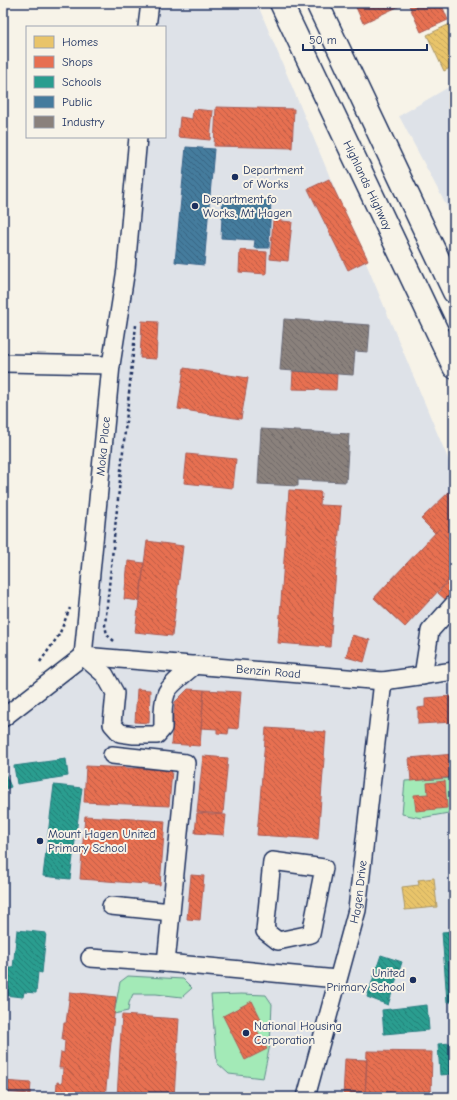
<svg xmlns="http://www.w3.org/2000/svg" width="457" height="1100" viewBox="0 0 457 1100" font-family="'Comic Neue',sans-serif">
<defs>
<pattern id="homes-back-hatch" width="6" height="6" patternUnits="userSpaceOnUse"><rect width="6" height="6" fill="#e9c46a"/><path d="M-1 5l2 2M0 0l6 6M5-1l2 2" fill="none" stroke="#c7a95e"/></pattern>
<pattern id="shops-back-hatch" width="6" height="6" patternUnits="userSpaceOnUse"><rect width="6" height="6" fill="#e76f51"/><path d="M-1 5l2 2M0 0l6 6M5-1l2 2" fill="none" stroke="#ba5c46"/></pattern>
<pattern id="schools-back-hatch" width="6" height="6" patternUnits="userSpaceOnUse"><rect width="6" height="6" fill="#2a9d8f"/><path d="M-1 5l2 2M0 0l6 6M5-1l2 2" fill="none" stroke="#238078"/></pattern>
<pattern id="public-back-hatch" width="6" height="6" patternUnits="userSpaceOnUse"><rect width="6" height="6" fill="#457b9d"/><path d="M-1 5l2 2M0 0l6 6M5-1l2 2" fill="none" stroke="#396583"/></pattern>
<pattern id="industry-back-hatch" width="6" height="6" patternUnits="userSpaceOnUse"><rect width="6" height="6" fill="#8a817c"/><path d="M-1 5l2 2M0 0l6 6M5-1l2 2" fill="none" stroke="#706a69"/></pattern>
</defs>
<rect width="100%" height="100%" fill="#f7f3e8"/>
<filter id="ink" filterUnits="userSpaceOnUse"><feTurbulence type="fractalNoise" baseFrequency=".025" numOctaves="2"/><feDisplacementMap in="SourceGraphic" scale="8" xChannelSelector="R" yChannelSelector="G"/><feConvolveMatrix kernelMatrix="1 2 1 2 8 2 1 2 1" color-interpolation-filters="sRGB"/></filter>
<g filter="url(#ink)">
<path fill="#dee2e8" d="M157,3H257L454,473V1097H3V718L83,656L140,137H165V27H154Z
M454,84V220L399,116Z"/>
<path fill="#a3eab7" stroke="#5f8c8a" d="M454,778V812L421,818L402,814L405,781Z
M128,976L183,979L192,988L182,997L156,994H133L129,1003L128,1011L114,1014L120,982Z
M241,994L266,995L272,1004L270,1045L263,1078L229,1074L217,1063L211,995Z"/>
<path fill="url(#homes-back-hatch)" stroke="#ab9766" d="M454,22V66L444,71L427,35Z
M454,756V776L412,780L411,760Z
M434,878L437,907L405,910L402,887L419,885L418,880Z"/>
<path fill="url(#shops-back-hatch)" stroke="#aa5c55" d="M354,3H406L363,23Z
M408,3H441L448,20L421,32Z
M216,107L294,109L292,148L214,146Z
M193,109L213,111L210,140L178,137L180,117L192,119Z
M329,179L368,260L348,270L308,189Z
M273,220L292,222L288,261L270,259Z
M240,250L267,252L266,274L239,272Z
M142,321L158,322L156,359L140,358Z
M184,368L248,378L241,419L178,409Z
M293,371L337,374L336,390L292,389Z
M187,454L236,459L233,488L184,483Z
M289,490L321,492L320,505L341,506L330,647L278,643Z
M451,490L454,493V545L439,529L435,533L421,519Z
M439,529L454,545V574L405,627L374,598Z
M147,541L183,546L172,636L135,632Z
M128,561L144,563L140,601L124,599Z
M452,576L454,577V607L438,593Z
M352,635L370,640L364,662L346,657Z
M137,689L150,690L149,723L135,722Z
M188,689L204,690L200,746L171,744L175,702Z
M204,690L241,692L238,729L229,728L228,734L217,733V729L201,728Z
M454,696V722L418,724V708L425,707V698Z
M266,728L326,732L318,839L257,835Z
M454,754V777L411,781L409,758Z
M203,756L228,758L223,814L197,812Z
M86,766L172,770L169,806L84,802Z
M445,781L447,808L416,811L414,795L428,794L427,783Z
M197,813L226,815L224,835L195,833Z
M85,816L165,821L160,885L80,879Z
M191,875L204,876L200,920L187,919Z
M70,992L116,997L105,1097L56,1096L57,1082L62,1083L63,1068H59L61,1052L64,1053L65,1040L62,1039L64,1023H66Z
M252,1001L261,1019L253,1023L267,1049L245,1060L223,1016Z
M122,1015L179,1019L174,1097H117Z
M367,1051L432,1052L431,1097L365,1096Z
M345,1059L367,1060L365,1097L343,1096Z
M3,1081L31,1083L30,1094L3,1092Z
M333,1095L343,1096L368,1097H333Z"/>
<path fill="url(#schools-back-hatch)" stroke="#267c80" d="M66,759L68,776L17,784L14,766Z
M4,771L11,787L3,790V772Z
M54,785L82,788L70,879L43,876Z
M17,930L46,933L42,973L38,972L36,993L24,992L23,997L3,995V968H13Z
M454,931V1002H447L442,932Z
M381,955L402,962L388,1005L367,997Z
M427,1005L429,1030L384,1034L382,1010Z
M451,1043L453,1074L440,1075L438,1044Z"/>
<path fill="url(#public-back-hatch)" stroke="#38648a" d="M186,147L214,149L204,265L175,262Z
M223,196L271,199L269,248H254L255,240L221,238Z"/>
<path fill="url(#industry-back-hatch)" stroke="#696873" d="M284,319L370,325L368,352L355,351L353,375L280,370Z
M261,429L349,434L346,482L298,480V486L258,484Z"/>
<g fill="none" stroke-linecap="round" stroke-linejoin="round">
<g stroke="#1b2f5e" stroke-width="20">
<g id="minor">
<path d="M147,27L150,3"/>
<path d="M3,363L111,365"/>
<path id="s1" d="M83,656L383,681L454,671"/>
<path d="M83,656L105,675L115,693L112,724L120,733L134,735H157L163,728C163,718 162,704 166,694C168,686 188,671 195,665"/>
<path d="M423,676L430,631L454,604"/>
<path id="s2" d="M3,718L83,656L111,365L126,269L138,137"/>
<path d="M112,755L186,763L166,963"/>
<path d="M272,861L324,868L311,934L278,941L265,931Z"/>
<path d="M111,906L171,912"/>
<path d="M90,958L166,963L337,979"/>
<path id="s3" d="M306,1097L357,910L383,681"/>
</g>
</g>
<g stroke="#1b2f5e" stroke-width="25">
<g id="highway">
<path id="s4" d="M281,3L454,367"/>
<path d="M317,3L454,292"/>
</g>
</g>
<path stroke="#1b2f5e" stroke-width="2.5" stroke-dasharray="3 3" stroke-linecap="butt" d="M114,641L107,635L105,625L136,325
M40,662L59,635L70,608"/>
<use href="#minor" stroke="#f7f3e8" stroke-width="17"/>
<use href="#highway" stroke="#f7f3e8" stroke-width="22"/>
</g>
</g>
<g fill="#1b2f5e" stroke="#f7f3e8" stroke-width="1.5">
<circle cx="235" cy="177" r="4"/>
<circle cx="195" cy="206" r="4"/>
<circle cx="40" cy="841" r="4"/>
<circle cx="413" cy="980" r="4"/>
<circle cx="246" cy="1033" r="4"/>
</g>
<g text-anchor="middle" dominant-baseline="central" stroke-width="4" stroke-linejoin="round" paint-order="stroke">
<g font-size="12" fill="#1b2f5e" stroke="#f7f3e8" text-anchor="start">
<text x="243" y="170">Department<tspan x="243" dy="14">of Works</tspan></text>
<text x="203" y="199">Department fo<tspan x="203" dy="14">Works, Mt Hagen</tspan></text>
<text x="48" y="834">Mount Hagen United<tspan x="48" dy="14">Primary School</tspan></text>
<text x="405" y="973" text-anchor="end">United<tspan x="405" dy="14">Primary School</tspan></text>
<text x="254" y="1026">National Housing<tspan x="254" dy="14">Corporation</tspan></text>
</g>
<g font-size="12" fill="#1b2f5e" stroke="#f7f3e8">
<text stroke="none"><textPath href="#s4" startOffset="202">Highlands Highway</textPath></text>
<text stroke="none"><textPath href="#s2" startOffset="312">Moka Place</textPath></text>
<text stroke="none"><textPath href="#s1" startOffset="186">Benzin Road</textPath></text>
<text stroke="none"><textPath href="#s3" startOffset="212">Hagen Drive</textPath></text>
</g>
</g>
<rect width="457" height="1100" fill="none" stroke="#f7f3e8" stroke-width="16"/>
<rect x="8" y="8" width="441" height="1084" fill="none" stroke="#1b2f5e" stroke-width="1.5" filter="url(#ink)"/>
<rect x="26" y="26" width="140" height="112" fill="#f7f3e8" stroke="#9fa5b1"/>
<rect x="34" y="36" width="20" height="12" fill="#e9c46a" stroke="#9fa5b1"/>
<text x="62" y="46" font-size="12" fill="#1b2f5e">Homes</text>
<rect x="34" y="56" width="20" height="12" fill="#e76f51" stroke="#9fa5b1"/>
<text x="62" y="66" font-size="12" fill="#1b2f5e">Shops</text>
<rect x="34" y="76" width="20" height="12" fill="#2a9d8f" stroke="#9fa5b1"/>
<text x="62" y="86" font-size="12" fill="#1b2f5e">Schools</text>
<rect x="34" y="96" width="20" height="12" fill="#457b9d" stroke="#9fa5b1"/>
<text x="62" y="106" font-size="12" fill="#1b2f5e">Public</text>
<rect x="34" y="116" width="20" height="12" fill="#8a817c" stroke="#9fa5b1"/>
<text x="62" y="126" font-size="12" fill="#1b2f5e">Industry</text>
<path d="M303 44v6h124v-6" fill="none" stroke="#1b2f5e" stroke-width="2"/>
<text x="309" y="44" font-size="12" fill="#1b2f5e" stroke="#f7f3e8" stroke-width="3" paint-order="stroke">50 m</text>
</svg>
